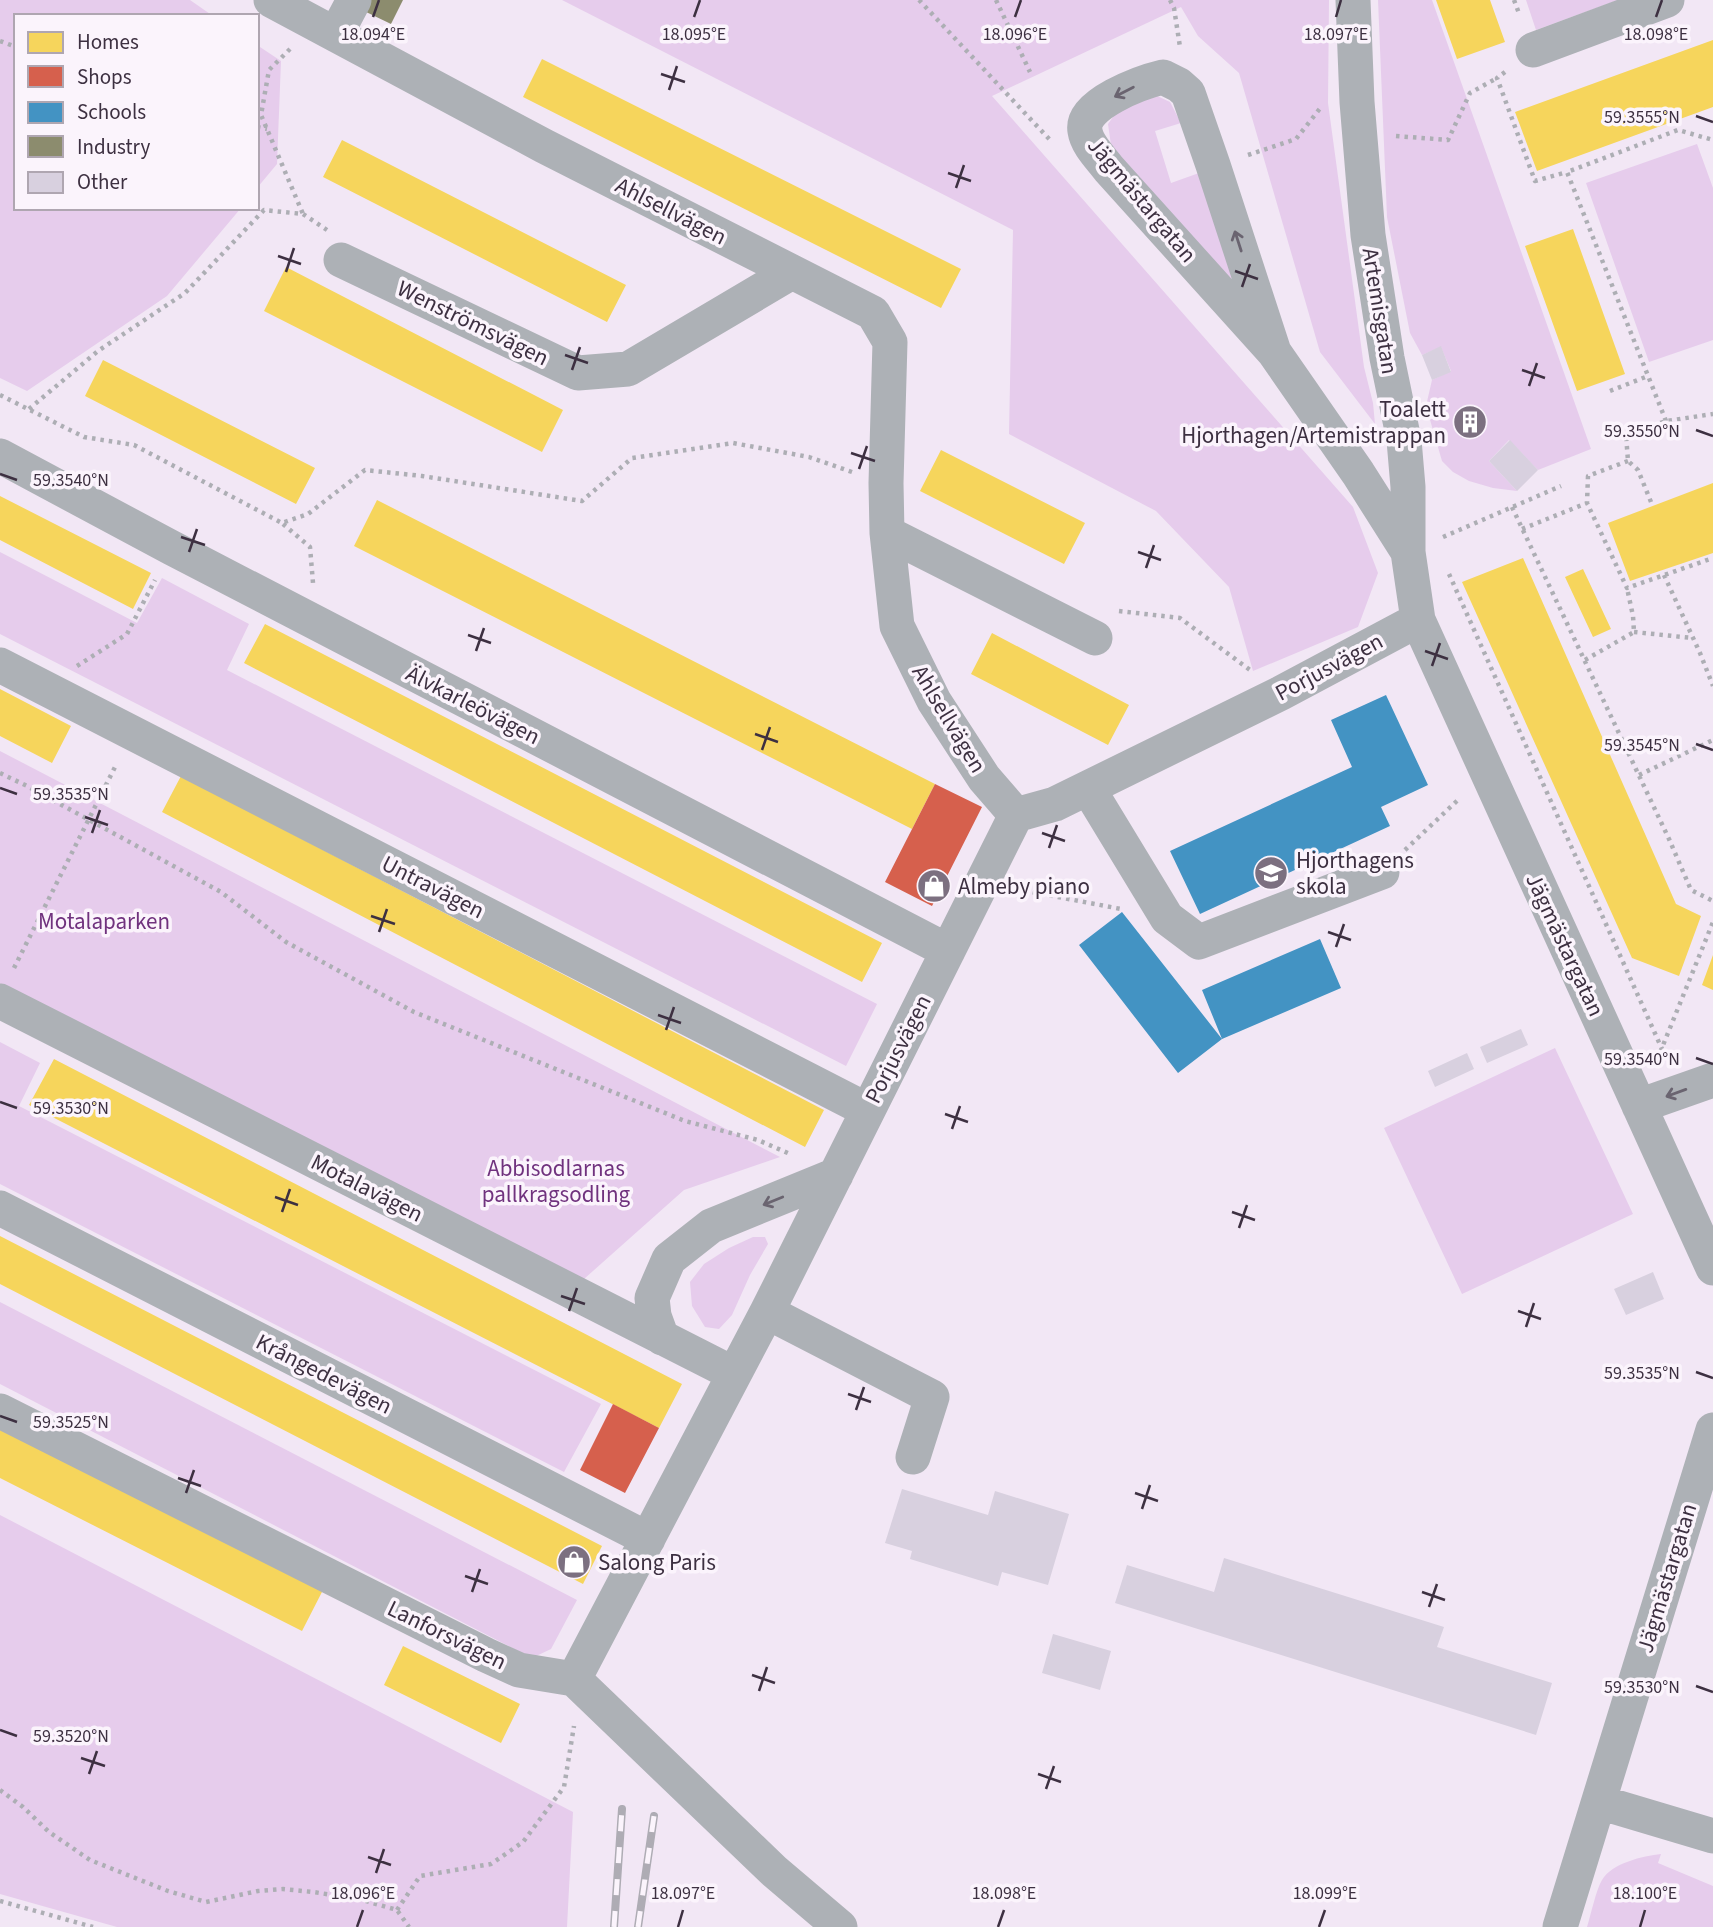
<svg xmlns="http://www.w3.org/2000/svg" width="1713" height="1927" viewBox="0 0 1713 1927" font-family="'Source Sans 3',sans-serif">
<rect width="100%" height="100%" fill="#f2e7f5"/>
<path fill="#e6ccec" d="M0,0H190L213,16H16V208H241L167,296L27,391L0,378Z
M562,0H1329L1328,103L1364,367L1373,403L1375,424L1320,352L1239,73L1198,36L1181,7L992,96L1353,507L1378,573L1358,627L1253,671L1229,587L1156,511L1009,434L1013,230Z
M1378,0H1432L1591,449L1538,470L1509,440L1489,461L1517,491L1493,488L1469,481L1453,472L1442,461L1426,406L1432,380L1451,371L1441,347L1422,355L1410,333L1387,217Z
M1526,0H1618L1536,30Z
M257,45L281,61L277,164L257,188Z
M1153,94L1170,102L1181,123L1155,131L1171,183L1199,173L1245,305L1112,152L1108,124L1120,107Z
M1697,144L1713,188V340L1649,362L1586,183Z
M0,552L137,623L162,578L249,624L227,670L877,1004L846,1066L0,634Z
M0,751L780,1157L684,1190L584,1279L0,984Z
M0,1042L40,1063L19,1106L601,1404L564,1472L0,1184Z
M1555,1048L1633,1214L1462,1294L1384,1128Z
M753,1237H765L768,1244L750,1275L732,1315L719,1329L705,1327L692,1306L690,1282L704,1264L729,1248Z
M0,1302L577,1600L551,1649L532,1658L0,1384Z
M0,1515L573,1812L567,1927H117L0,1894Z
M1661,1854L1658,1863L1713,1886V1927H1587C1591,1914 1596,1890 1602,1880C1612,1863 1643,1856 1661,1854Z"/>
<path fill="#f6d55c" d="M1436,0H1490L1505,42L1457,59Z
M1713,40V107L1537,171L1515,112Z
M542,59L961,269L941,308L523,97Z
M342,140L626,285L607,322L323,177Z
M1573,229L1625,374L1577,391L1525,246Z
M286,267L563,410L542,452L264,311Z
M103,360L315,468L296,504L85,396Z
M941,450L1085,523L1064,564L920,491Z
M1713,483V553L1630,581L1608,523Z
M0,496L151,573L133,609L0,540Z
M377,500L935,784L912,829L354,546Z
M1523,558L1676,904L1701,916L1679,976L1632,958L1462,582Z
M1583,569L1611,629L1593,637L1565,577Z
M265,624L882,943L862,982L244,663Z
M992,633L1129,705L1108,745L971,674Z
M0,689L71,726L52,763L0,736Z
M181,776L824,1110L805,1147L162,812Z
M1713,955V990L1702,985Z
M54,1059L682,1384L659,1428L29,1105Z
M0,1236L602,1546L583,1584L0,1284Z
M0,1427L323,1590L302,1631L0,1478Z
M403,1646L520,1704L501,1743L384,1685Z"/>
<path fill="#d6604d" d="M935,784L982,807L932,906L885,882Z
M613,1404L659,1428L625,1493L580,1470Z"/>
<path fill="#4393c3" d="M1386,695L1428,785L1381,807L1390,826L1200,914L1170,851L1352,767L1331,720Z
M1122,912L1222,1039L1178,1073L1079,945Z
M1320,939L1341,988L1222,1039L1202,990Z"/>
<path fill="#8c8c6e" d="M367,0H403L391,24L362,10Z"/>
<path fill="#d8d0df" d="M1441,346L1451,372L1432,380L1422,355Z
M1456,412L1470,414L1483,416L1469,431Z
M1510,440L1538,470L1517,491L1489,461Z
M1521,1029L1528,1045L1487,1063L1480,1047Z
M1467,1053L1474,1069L1435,1087L1428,1071Z
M1653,1272L1664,1299L1626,1315L1614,1289Z
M902,1489L988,1515L995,1491L1069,1514L1048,1585L1002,1572L998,1586L910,1559L912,1551L885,1543Z
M1224,1558L1444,1627L1437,1647L1552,1683L1536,1735L1115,1603L1127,1565L1214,1592Z
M1053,1634L1111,1651L1100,1690L1042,1673Z"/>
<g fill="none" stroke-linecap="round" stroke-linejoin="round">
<path stroke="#adaeb4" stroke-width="4.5" stroke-dasharray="3.5 5" stroke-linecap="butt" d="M919,0L1051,141
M996,0L1030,72
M1170,0L1174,8L1180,47
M1514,0L1520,16
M0,41L16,47
M290,49L269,70L261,115L303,214
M1505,72L1497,78L1535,181L1567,172
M257,127L267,129
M1396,136L1448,140L1470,93L1497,78
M1248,155L1296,139L1322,106
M1610,391L1648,376
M0,395L84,437L134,445L282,523L308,514L365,470L422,476L582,501L632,458L733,443L809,457L852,472
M29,409L98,351L185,293L264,210L303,214L327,230
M1666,421L1567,172L1678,130L1713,140
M1628,461L1588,476L1587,503L1627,588L1713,558
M1651,502L1638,470L1628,461L1626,435L1666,421L1713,414
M1512,507L1669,839L1691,890L1713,901
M283,524L310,547L313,583
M1522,529L1587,503
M1443,537L1561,486
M1449,574L1662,1049
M1664,575L1700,653L1713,686
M1119,611L1180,618L1250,670
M1634,632L1692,638
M1585,660L1634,632L1633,616L1627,588
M77,666L127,634L155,580
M0,773L27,786L221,892L286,942L414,1012L685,1121L758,1140L790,1154
M1639,775L1713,740
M1405,850L1460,798
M1016,889L1121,909
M14,968L117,763
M1657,1060L1713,922
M0,1790L23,1807L49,1832L90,1860L168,1891L206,1902L258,1891L283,1889L313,1892L359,1899L397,1910L409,1927
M0,1901L93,1927
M397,1910L420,1876L491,1864L523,1842L564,1787L574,1726"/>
<path stroke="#adb1b6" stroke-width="35" d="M271,0L544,146L873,313L890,342L886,483L887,533L897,626L934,701L984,778L1016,815
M1353,0L1357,102L1368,235L1387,358L1404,440L1408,487V552L1418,620L1713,1268
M336,34L354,0
M1533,50L1667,0
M341,260L578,373L628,369L792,272
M1274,352L1213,165L1188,93L1179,85L1163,77C1142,82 1080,104 1085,131C1087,145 1101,158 1109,169L1274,352L1358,473L1408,552
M0,456L172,548L948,951
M887,533L1095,638
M0,665L867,1110
M1088,788L1167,918L1199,942L1382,872
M0,1001L734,1374
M1639,1106L1713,1080
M0,1208L648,1539
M767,1312L932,1397L913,1457
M662,1338L654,1316L652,1298L669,1259L711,1226L836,1175
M0,1411L486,1655L519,1670L574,1679L774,1871L840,1927
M574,1679L767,1312L1016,815L1055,804L1281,693L1418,620
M1599,1802L1713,1836
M1560,1927L1713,1430"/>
<g stroke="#aeacb4" stroke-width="8">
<path id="rail" d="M614,1927L622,1809
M638,1927L654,1816"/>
</g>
<use href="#rail" stroke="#fbf4fc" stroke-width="5" stroke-dasharray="16" stroke-linecap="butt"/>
</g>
<defs><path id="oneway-shaft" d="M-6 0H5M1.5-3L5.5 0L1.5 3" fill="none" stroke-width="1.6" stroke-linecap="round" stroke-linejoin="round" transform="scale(1.75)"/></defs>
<g stroke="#6a6470">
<use href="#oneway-shaft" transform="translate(1124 92) rotate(153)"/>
<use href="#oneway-shaft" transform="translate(1238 241) rotate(-108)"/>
<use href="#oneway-shaft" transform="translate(1676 1093) rotate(160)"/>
<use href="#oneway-shaft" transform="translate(773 1201) rotate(158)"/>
</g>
<path fill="none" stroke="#3d3041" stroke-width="2.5" d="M373,17L379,0M694,17L700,0M1015,17L1021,0M1336,17L1341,0M1656,17L1662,0M661,74L685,82M669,90L677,66M1696,116L1713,122M948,173L971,181M956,188L964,165M278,256L301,264M1235,271L1258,279M286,272L294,248M1242,287L1250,264M565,355L588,363M572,370L580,347M1522,370L1545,378M1529,386L1537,363M1696,430L1713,436M851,453L875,461M859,469L867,446M0,474L17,480M181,537L205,545M189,552L197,529M1138,552L1161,560M1146,568L1154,545M468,635L491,643M476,651L484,628M1425,651L1448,659M1432,666L1440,643M755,734L778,742M1696,744L1713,750M762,750L770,727M0,788L17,794M85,817L108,825M92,833L100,810M1042,833L1065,841M1049,848L1057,825M371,916L395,924M379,932L387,909M1328,932L1351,940M1336,947L1344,924M658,1015L681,1023M666,1030L674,1007M1696,1058L1713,1064M0,1102L17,1108M945,1114L968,1122M952,1129L960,1106M275,1197L298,1205M282,1212L290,1189M1232,1212L1255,1220M1239,1228L1247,1205M561,1296L585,1304M569,1311L577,1288M1518,1311L1541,1319M1526,1327L1534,1303M1696,1372L1713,1378M848,1394L871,1402M856,1410L864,1387M0,1416L17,1422M178,1478L201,1486M186,1493L194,1470M1135,1493L1158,1501M1142,1509L1150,1485M465,1576L488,1584M472,1592L480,1569M1422,1592L1445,1600M1429,1607L1437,1584M752,1675L775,1683M1696,1686L1713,1692M759,1691L767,1667M0,1730L17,1736M81,1758L105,1766M89,1774L97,1751M1038,1774L1061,1782M1046,1789L1054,1766M368,1857L391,1865M376,1873L384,1849M357,1927L363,1910M678,1927L683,1910M998,1927L1004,1910M1319,1927L1325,1910M1640,1927L1645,1910"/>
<defs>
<g id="building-disc" transform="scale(1.75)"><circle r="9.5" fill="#7c7080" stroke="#fbf4fc"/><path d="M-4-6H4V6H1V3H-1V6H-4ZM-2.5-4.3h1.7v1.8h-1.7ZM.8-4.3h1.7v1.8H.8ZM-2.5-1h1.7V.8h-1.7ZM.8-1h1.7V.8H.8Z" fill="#fff"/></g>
<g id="school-disc" transform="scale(1.75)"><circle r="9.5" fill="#7c7080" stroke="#fbf4fc"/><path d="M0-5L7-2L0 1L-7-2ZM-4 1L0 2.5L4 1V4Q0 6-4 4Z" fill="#fff"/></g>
<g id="shop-disc" transform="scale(1.75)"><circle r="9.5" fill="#7c7080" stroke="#fbf4fc"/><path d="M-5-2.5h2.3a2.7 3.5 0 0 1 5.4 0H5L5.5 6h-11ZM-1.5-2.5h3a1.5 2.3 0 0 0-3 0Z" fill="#fff"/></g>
</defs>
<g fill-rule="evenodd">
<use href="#building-disc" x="1470" y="422"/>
<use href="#school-disc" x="1271" y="873"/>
<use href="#shop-disc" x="934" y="886"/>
<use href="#shop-disc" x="574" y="1562"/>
</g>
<g text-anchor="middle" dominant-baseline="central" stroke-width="7" stroke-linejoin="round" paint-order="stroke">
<g font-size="23" fill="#3d3041" stroke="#fbf4fc">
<text transform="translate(1142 200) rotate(50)">Jägmästargatan</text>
<text transform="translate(671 211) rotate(27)">Ahlsellvägen</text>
<text transform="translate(1380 311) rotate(81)">Artemisgatan</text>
<text transform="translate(473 323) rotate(26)">Wenströmsvägen</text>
<text transform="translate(1329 667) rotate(-28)">Porjusvägen</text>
<text transform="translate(473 705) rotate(27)">Älvkarleövägen</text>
<text transform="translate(949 719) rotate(59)">Ahlsellvägen</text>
<text transform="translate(433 887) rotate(27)">Untravägen</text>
<text transform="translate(1565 945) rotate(65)">Jägmästargatan</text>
<text transform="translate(898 1049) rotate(-63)">Porjusvägen</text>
<text transform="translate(367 1188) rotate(27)">Motalavägen</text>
<text transform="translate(324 1374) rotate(27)">Krångedevägen</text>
<text transform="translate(1667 1578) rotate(-73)">Jägmästargatan</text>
<text transform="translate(447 1635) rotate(26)">Lanforsvägen</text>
</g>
<g font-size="23" fill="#3d3041" stroke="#fbf4fc" text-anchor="start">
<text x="1446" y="409" text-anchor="end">Toalett<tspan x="1446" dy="26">Hjorthagen/Artemistrappan</tspan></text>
<text x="1296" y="860">Hjorthagens<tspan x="1296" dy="26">skola</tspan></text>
<text x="958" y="886">Almeby piano</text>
<text x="598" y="1562">Salong Paris</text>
</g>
<g font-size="23" fill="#70327e" stroke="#fbf4fc">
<text x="104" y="921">Motalaparken</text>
<text x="556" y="1168">Abbisodlarnas<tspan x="556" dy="26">pallkragsodling</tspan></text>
</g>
</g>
<g font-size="18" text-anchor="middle" fill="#3d3041" stroke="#fbf4fc" stroke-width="7" stroke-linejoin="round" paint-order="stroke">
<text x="373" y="40">18.094°E</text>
<text x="694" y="40">18.095°E</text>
<text x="1015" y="40">18.096°E</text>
<text x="1336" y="40">18.097°E</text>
<text x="1656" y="40">18.098°E</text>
<text x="1642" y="123">59.3555°N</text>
<text x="1642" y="437">59.3550°N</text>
<text x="71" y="486">59.3540°N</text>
<text x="1642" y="751">59.3545°N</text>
<text x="71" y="800">59.3535°N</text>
<text x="1642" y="1065">59.3540°N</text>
<text x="71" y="1114">59.3530°N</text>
<text x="1642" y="1379">59.3535°N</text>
<text x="71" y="1428">59.3525°N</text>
<text x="1642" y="1693">59.3530°N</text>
<text x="71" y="1742">59.3520°N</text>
<text x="363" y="1899">18.096°E</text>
<text x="683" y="1899">18.097°E</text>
<text x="1004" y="1899">18.098°E</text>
<text x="1325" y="1899">18.099°E</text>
<text x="1645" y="1899">18.100°E</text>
</g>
<rect x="14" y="14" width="245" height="196" fill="#fbf4fc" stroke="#afa6b1" stroke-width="2"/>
<rect x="28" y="32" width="35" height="21" fill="#f6d55c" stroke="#afa6b1" stroke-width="2"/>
<text x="77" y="49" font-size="21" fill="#3d3041">Homes</text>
<rect x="28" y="66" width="35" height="21" fill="#d6604d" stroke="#afa6b1" stroke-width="2"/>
<text x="77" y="84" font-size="21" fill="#3d3041">Shops</text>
<rect x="28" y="102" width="35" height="21" fill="#4393c3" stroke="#afa6b1" stroke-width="2"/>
<text x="77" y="119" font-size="21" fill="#3d3041">Schools</text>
<rect x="28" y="136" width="35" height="21" fill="#8c8c6e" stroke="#afa6b1" stroke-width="2"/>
<text x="77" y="154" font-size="21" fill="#3d3041">Industry</text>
<rect x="28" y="172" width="35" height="21" fill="#d8d0df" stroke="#afa6b1" stroke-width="2"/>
<text x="77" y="189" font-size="21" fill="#3d3041">Other</text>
</svg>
